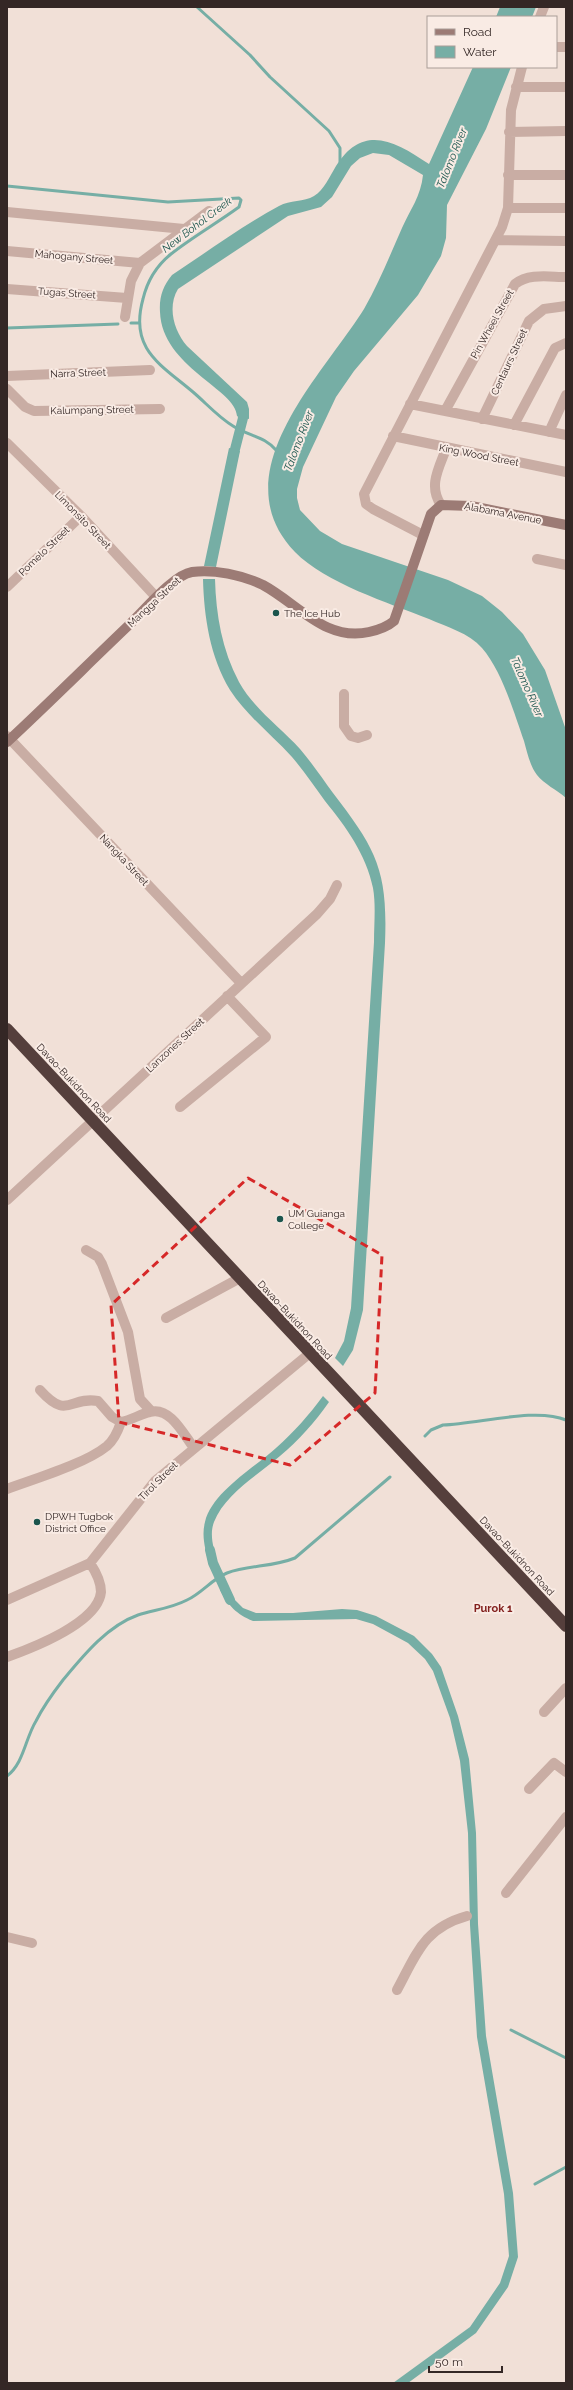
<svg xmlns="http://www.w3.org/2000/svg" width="573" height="2390" viewBox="0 0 573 2390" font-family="Raleway,sans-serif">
<rect width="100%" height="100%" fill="#f1e0d7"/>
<path fill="#76aea5" d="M500,7H536L532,17H496Z
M473,67H511L486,129L447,205L446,238L441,256L418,295L354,371L336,397L303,467L297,489V498L300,510L320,531L342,544L448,580L482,596L502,612L523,634L545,670L566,730V798C557,790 544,784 537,775C530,766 527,752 524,741C514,713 502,671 482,648C469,633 447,627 429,619C389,603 325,583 295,552C220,474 322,376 364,309C379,283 390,255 402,228C410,210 421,196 423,175L389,155L373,153L360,158L351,166L332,197L321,207L288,216L178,289C167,307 174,331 187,346L247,402L249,409V419L237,416C236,389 162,367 160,312C159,297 163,286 172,275C207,252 242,226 279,206C290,200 304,202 314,196C324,190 330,176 336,166C363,123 395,141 429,164Z
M229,448L240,451L216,567L204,566Z
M203,579H215C216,615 222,650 239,682C254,709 280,727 300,749C312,763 322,778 333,793C376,849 388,870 385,943L363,1310L353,1350L343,1366L335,1358L344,1341L351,1308L374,942C374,924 376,905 373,888C366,854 346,827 325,801C314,786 304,771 292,757C271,734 247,716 230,690C210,657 204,617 203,579Z
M323,1396L329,1402C315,1422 299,1440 280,1456C258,1475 225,1494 214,1522C209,1535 214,1549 217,1561L209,1564C206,1551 201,1537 205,1522C212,1492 254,1468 276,1448C294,1432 309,1415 323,1396Z
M228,1587L234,1599L243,1608L256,1613H293L342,1609L357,1610L376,1616L414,1636L432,1654L441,1667L458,1716L469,1759L476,1833L478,1924L486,2036L513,2193L518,2257L508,2287L476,2333L408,2383H393L470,2327L500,2283L509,2256L504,2194L477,2037L470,1925L468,1833L460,1761L450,1718L433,1671L425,1659L408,1643L373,1624L356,1619L253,1621C236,1614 229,1606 220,1590Z"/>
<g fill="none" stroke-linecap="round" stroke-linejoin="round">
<path stroke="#76aea5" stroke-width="3" d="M197,7L250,55L270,77L329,131L340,148V162
M7,186L168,202L239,198L241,200L239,207C217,223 191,238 171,254C156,266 147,282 143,299C129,349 160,364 193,392C206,403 218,417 233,426C248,436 265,436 277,451
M131,323H139
M7,328L118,324
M425,1436L431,1430L443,1425C478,1424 536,1407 566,1420
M7,1776C24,1763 25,1739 36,1721C43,1707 53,1693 63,1680C83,1656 107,1626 138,1615C154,1610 172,1608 187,1600C202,1593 212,1579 227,1573C249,1565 273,1567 295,1558L390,1477
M511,2030L566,2058
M535,2184L566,2167"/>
<path stroke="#76aea5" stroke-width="10" d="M232,461L243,418L241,405
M210,1550L213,1563L230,1600"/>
<path stroke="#c9ada4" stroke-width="10" d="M540,17L544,7
M556,47H566
M516,87H566
M509,132L566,131
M508,175H566
M508,208H566
M7,212L184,229
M496,240L566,241
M7,251L140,263
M7,289L127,298
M125,317L131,281L140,263L209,211
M7,376L150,370
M7,389L25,407L34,411L160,409
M410,404L566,435
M445,411L515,284C529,273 549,277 566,277
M482,419L529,321L544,309L566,306
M514,425L555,348L566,343
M549,432L566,395
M393,436L566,472
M7,443L81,516L157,598
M441,505C428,486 439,468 446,449
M423,535L373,509L366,504L364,494L502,227L508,208L511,110L522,67
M537,559L566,565
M7,587L81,516
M344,694V726L351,736L358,738L367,735
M7,736L241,983
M180,1107L266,1037L227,996
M7,1200L317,914L330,899L337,885
M86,1250L98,1257L102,1264L128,1332L140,1399L151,1411
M166,1318L240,1278
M40,1390C68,1421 69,1396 98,1401L112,1417L121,1422C132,1420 140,1414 150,1412C170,1406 184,1435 194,1448
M7,1489C34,1479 85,1464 107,1446C114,1440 118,1431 121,1422
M7,1600L90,1563L155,1481L310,1353
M7,1657C32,1648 98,1623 101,1592C101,1582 96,1572 90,1563
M544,1712L566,1688
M529,1789L554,1763L566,1772
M506,1893L566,1817
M7,1937L32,1943
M397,1990C417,1953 424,1928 467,1916"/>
<path stroke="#9c7b75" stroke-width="10" d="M7,742C49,703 89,663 130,624C144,611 173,575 192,572C214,569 242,575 263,585C298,604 326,642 369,632C378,630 387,627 394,621L431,514L441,505L471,506L566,525"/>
<path stroke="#553f3c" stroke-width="12" d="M7,1029L566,1626"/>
</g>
<path fill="none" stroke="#d62828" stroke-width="3" stroke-dasharray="8 5" stroke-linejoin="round" d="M248,1178L382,1255L375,1393L290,1465L119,1422L111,1305Z"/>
<g fill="#1b554d" stroke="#f9ebe4" stroke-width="1.5">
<circle cx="276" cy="613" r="4"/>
<circle cx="280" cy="1219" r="4"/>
<circle cx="37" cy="1522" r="4"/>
</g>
<g text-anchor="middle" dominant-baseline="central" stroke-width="4" stroke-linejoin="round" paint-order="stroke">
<g font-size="10" fill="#342725" stroke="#f9ebe4">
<text transform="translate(74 257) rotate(5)">Mahogany Street</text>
<text transform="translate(67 293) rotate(4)">Tugas Street</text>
<text transform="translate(492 324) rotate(-61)">Pin Wheel Street</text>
<text transform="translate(509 362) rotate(-65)">Centaurs Street</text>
<text transform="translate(78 373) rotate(-2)">Narra Street</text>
<text transform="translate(92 410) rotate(-1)">Kalumpang Street</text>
<text transform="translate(479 455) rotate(11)">King Wood Street</text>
<text transform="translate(503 513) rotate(11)">Alabama Avenue</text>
<text transform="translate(83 520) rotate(46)">Limonsito Street</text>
<text transform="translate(44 551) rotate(-44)">Pomelo Street</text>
<text transform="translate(154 602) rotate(-43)">Mangga Street</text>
<text transform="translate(124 860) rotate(47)">Nangka Street</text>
<text transform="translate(175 1045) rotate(-43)">Lanzones Street</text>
<text transform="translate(74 1083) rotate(47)">Davao-Bukidnon Road</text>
<text transform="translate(295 1320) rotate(47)">Davao-Bukidnon Road</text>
<text transform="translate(158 1481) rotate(-45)">Tirol Street</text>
<text transform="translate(517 1556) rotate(47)">Davao-Bukidnon Road</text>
</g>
<g font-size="10" fill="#342725" stroke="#f9ebe4" text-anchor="start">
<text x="284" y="613">The Ice Hub</text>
<text x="288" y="1213">UM Guianga<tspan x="288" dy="12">College</tspan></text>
<text x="45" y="1516">DPWH Tugbok<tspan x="45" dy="12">District Office</tspan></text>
</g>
<g font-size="11" font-style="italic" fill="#1b554d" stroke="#f9ebe4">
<text transform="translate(452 158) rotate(-68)">Talomo River</text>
<text transform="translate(197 225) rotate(-37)">New Bohol Creek</text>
<text transform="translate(299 441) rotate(-69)">Talomo River</text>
<text transform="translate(527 687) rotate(66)">Talomo River</text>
</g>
<g font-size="11" font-weight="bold" fill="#83211e" stroke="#f9ebe4">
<text x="493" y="1608">Purok 1</text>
</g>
</g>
<rect width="573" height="2390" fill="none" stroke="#342725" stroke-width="16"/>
<rect x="427" y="16" width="130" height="52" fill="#f9ebe4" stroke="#aa9d98"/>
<rect x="435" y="29" width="20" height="6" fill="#9c7b75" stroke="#aa9d98"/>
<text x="463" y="36" font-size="12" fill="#342725">Road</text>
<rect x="435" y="46" width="20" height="12" fill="#76aea5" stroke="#aa9d98"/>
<text x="463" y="56" font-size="12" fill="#342725">Water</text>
<path d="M429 2366v6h73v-6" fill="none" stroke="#342725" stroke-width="2"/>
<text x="435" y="2366" font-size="12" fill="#342725" stroke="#f9ebe4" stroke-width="3" paint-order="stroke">50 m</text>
</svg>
